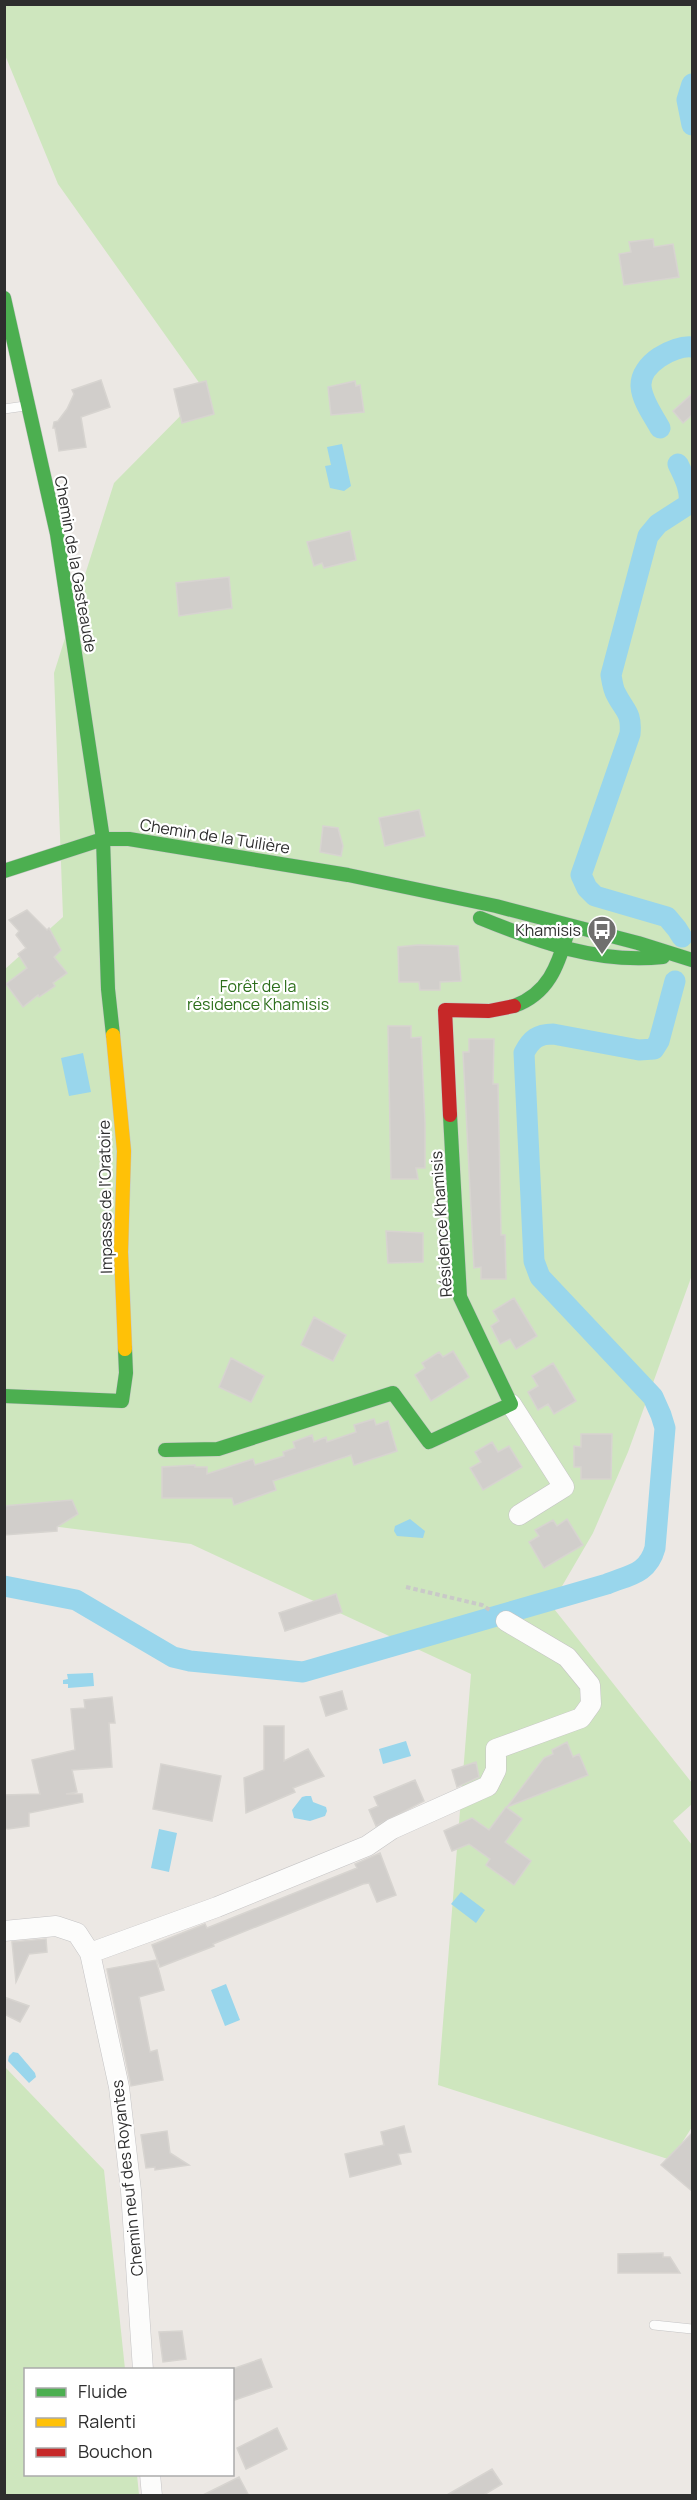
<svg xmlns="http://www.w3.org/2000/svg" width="697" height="2500" viewBox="0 0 697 2500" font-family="Manrope,sans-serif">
<rect width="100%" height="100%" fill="#ece8e4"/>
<path fill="#cee6be" d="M5,5H692V1275L628,1452L593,1533L551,1605L692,1783V1804L673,1821L692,1845V2127L671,2160L438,2085L471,1674L191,1544L5,1520L4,970L63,917L54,673L114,483L205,391L58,184L5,55Z
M5,2067L104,2170L125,2369L26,2370V2474L137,2475L139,2495H5Z"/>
<path fill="#99d6ec" d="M342,444L351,486L344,491L330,488L325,466L331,465L327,447Z
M83,1053L91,1092L69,1096L61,1058Z
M410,1519L425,1531L423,1538L397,1536L394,1531L395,1526Z
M93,1673L94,1686L68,1688V1684H63V1680L68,1679L67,1674Z
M406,1741L411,1756L383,1764L379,1749Z
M306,1796H311L313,1802L326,1807L327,1811L325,1816L310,1821L294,1818L292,1810L302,1797Z
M159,1829L177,1833L169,1872L151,1868Z
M461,1892L485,1910L476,1923L451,1904Z
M226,1984L240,2020L225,2026L211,1990Z
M13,2052L18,2053L35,2073L36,2077L29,2083L8,2061L9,2056Z"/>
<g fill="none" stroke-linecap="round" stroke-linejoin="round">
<path stroke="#99d6ec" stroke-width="21" d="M692,84L687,100L692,125
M660,428C653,415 642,401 641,386C640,364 673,345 692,347
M678,464C684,477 691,489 689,504L658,524L648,536L611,675C612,681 613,689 616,694C625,712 632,712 630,734L581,875L587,888L595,896L667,917L677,929L682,937
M4,1586L76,1600L173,1657L190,1661L303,1672L607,1584C629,1575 648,1574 655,1548L665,1428L661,1415L653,1397L540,1277L534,1261L524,1053C531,1039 538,1034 553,1034L639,1050L654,1049L659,1041L675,981"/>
</g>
<path fill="#d1cecb" stroke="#d7d4d0" stroke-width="1.5" d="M653,239L654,247L673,244L679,277L624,285L619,254L631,252L629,242Z
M101,380L110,407L81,417L86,447L59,451L55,428H53L54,422L58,421L67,409L74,394L72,390Z
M206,381L214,414L182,423L174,389Z
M355,381L356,386L360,385L364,412L331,415L328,387Z
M693,393V414L683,423L673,411Z
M350,531L356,560L324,568L322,563L314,566L307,542Z
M229,577L232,608L179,616L176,583Z
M419,810L425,836L385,846L379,818Z
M323,826L338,828L343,846L341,856L320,852Z
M27,910L47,930L49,928L61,950L54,957L67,973L53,983L55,986L39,997L38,995L23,1007L6,984L27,968L18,954L26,948L16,935L19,931L9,920Z
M418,945L458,946L461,981L440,982V990H420L419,982H399L398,947Z
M388,1026H411V1038L421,1037L425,1123V1168H416L418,1179H391Z
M469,1039H494L493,1084H498L501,1235H505L506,1279H481V1267L474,1268L463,1052H469Z
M386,1231L423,1233V1262L388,1263Z
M514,1298L537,1336L516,1349L510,1339L500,1344L491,1326L499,1321L493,1311Z
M314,1317L346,1335L333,1361L301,1345Z
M453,1351L469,1377L431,1401L415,1375L425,1368L422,1363L439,1352L443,1357Z
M231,1358L264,1376L251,1402L219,1387Z
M553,1363L576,1401L554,1414L548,1404L538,1410L528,1392L538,1386L532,1376Z
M374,1419L376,1425L388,1421L397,1451L354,1465L351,1455L273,1481L276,1490L234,1505L232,1498H162V1467L195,1465V1467H207V1474L253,1459L255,1465L284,1456L283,1452L295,1448L293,1442L312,1435L314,1442L326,1437L327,1442L356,1432L354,1425Z
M581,1434H612L611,1479H581V1467H574V1446L581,1447Z
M492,1442L498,1452L509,1446L522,1467L483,1490L470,1468L481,1462L475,1452Z
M72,1500L78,1514L57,1527V1531L4,1535V1506Z
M567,1519L583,1545L544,1568L529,1542L539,1536L535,1530L553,1520L557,1526Z
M336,1594L342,1612L285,1631L279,1613Z
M342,1691L347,1709L326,1716L320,1697Z
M112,1697L115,1723H109L112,1767L72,1770L77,1792L66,1794H82L83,1802L29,1813V1826L8,1829L4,1828V1795L40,1794L32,1760L75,1750L71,1709L85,1708L84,1700Z
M264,1726H284V1761L308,1749L324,1776L293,1788L295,1792L246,1813L244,1778L264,1770Z
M567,1742L573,1757L579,1754L588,1775L507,1807L544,1758L553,1754L552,1750Z
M476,1762L479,1777L457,1787L452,1770Z
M161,1764L221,1776L212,1821L153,1809Z
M415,1780L424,1801L376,1826L369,1810L378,1806L374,1797Z
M506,1807L522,1819L505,1842L531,1861L514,1885L486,1865L490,1859L469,1844L452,1851L444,1831L472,1818L489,1830Z
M380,1853L396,1895L377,1902L369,1883L363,1884L213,1944L214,1946L160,1967L152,1945L205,1924L207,1928L357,1868L355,1864Z
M46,1939L47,1952L29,1954L16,1982L12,1942Z
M156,1960L164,1990L139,1997L150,2052L157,2050L163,2080L131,2086L107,1969Z
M4,1997L29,2006L20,2022L4,2014Z
M404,2126L411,2152L398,2154L401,2164L350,2177L345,2154L384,2145L381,2132Z
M167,2131L170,2153L189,2165L155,2170V2167L146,2168L141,2135Z
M693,2132V2192L661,2165Z
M663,2253V2257H670L680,2273H618V2254Z
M182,2331L186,2359L163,2362L159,2332Z
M261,2359L272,2387L232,2401V2369Z
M277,2428L287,2449L246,2469L237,2448Z
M492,2469L502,2484L482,2496H445Z
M239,2477L249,2496H201Z"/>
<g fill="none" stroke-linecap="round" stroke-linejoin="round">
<g stroke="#c5c4c5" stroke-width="10">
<path id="lane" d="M4,409L25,406
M654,2325L692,2329"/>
</g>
<g stroke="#c5c4c5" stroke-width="21">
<path id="street" d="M511,1404L564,1487L519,1515
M4,1931L56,1926L77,1933L90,1953L119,2087L131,2191L143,2370
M90,1953L217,1907L367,1846L392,1829L488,1786L496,1770V1749L581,1718L591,1704L590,1685L567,1657L506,1621
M150,2474L152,2496"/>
</g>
<g stroke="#c5c4c5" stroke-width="15">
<path id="fast" d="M4,298L57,534L103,839L108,989L113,1035
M4,871L103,839H129L348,875L496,906L638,943L692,960
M480,918C539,942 598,964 663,957
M514,1006C548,994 558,966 567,934
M4,1396L122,1401L126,1373L125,1349
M165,1450L218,1449L393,1393L429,1442L511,1404L460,1297L450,1115"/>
</g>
<g stroke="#c5c4c5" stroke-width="15">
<path id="slow" d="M113,1035L124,1151L121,1252L125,1349"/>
</g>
<g stroke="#c5c4c5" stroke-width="15">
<path id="jam" d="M450,1115L445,1010L489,1011L514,1006"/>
</g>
<path stroke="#c9c9c8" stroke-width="4" stroke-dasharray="4.5 3" stroke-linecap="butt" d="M406,1587L482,1605L491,1611"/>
<use href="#lane" stroke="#fcfcfb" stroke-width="9"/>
<use href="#street" stroke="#fcfcfb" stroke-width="20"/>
<use href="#fast" stroke="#4caf50" stroke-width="14"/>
<use href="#slow" stroke="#ffc107" stroke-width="14"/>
<use href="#jam" stroke="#c62828" stroke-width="14"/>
</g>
<defs>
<g id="bus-pin" transform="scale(1.5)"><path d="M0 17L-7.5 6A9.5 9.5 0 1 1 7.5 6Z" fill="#706f6e" stroke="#fff"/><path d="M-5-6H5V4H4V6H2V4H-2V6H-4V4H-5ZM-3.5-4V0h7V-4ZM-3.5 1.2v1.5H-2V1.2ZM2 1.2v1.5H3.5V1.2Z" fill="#fff"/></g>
</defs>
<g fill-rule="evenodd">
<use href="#bus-pin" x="602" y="930"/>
</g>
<g text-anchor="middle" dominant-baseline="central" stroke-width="4.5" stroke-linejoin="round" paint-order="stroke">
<g font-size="16" fill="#2e2e2e" stroke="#fff">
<text transform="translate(76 564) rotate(80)">Chemin de la Gasteaude</text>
<text transform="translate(215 836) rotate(9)">Chemin de la Tuilière</text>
<text transform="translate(105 1197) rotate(-91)">Impasse de l'Oratoire</text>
<text transform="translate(441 1224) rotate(-94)">Résidence Khamisis</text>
<text transform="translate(127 2178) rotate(-96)">Chemin neuf des Royantes</text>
</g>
<g font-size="16" fill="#2e2e2e" stroke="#fff" text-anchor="end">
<text x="581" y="930">Khamisis</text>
</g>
<g font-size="16" fill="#2c6e1b" stroke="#fff">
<text x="258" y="986">Forêt de la<tspan x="258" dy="18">résidence Khamisis</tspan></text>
</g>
</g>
<rect width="697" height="2500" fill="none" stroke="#2e2e2e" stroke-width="12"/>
<rect x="24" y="2368" width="210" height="108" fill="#ffffff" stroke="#ababab" stroke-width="1.5"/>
<rect x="36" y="2388" width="30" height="9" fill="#4caf50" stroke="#ababab" stroke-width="1.5"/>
<text x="78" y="2398" font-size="18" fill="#2e2e2e">Fluide</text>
<rect x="36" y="2418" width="30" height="9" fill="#ffc107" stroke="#ababab" stroke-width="1.5"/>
<text x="78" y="2428" font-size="18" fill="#2e2e2e">Ralenti</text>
<rect x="36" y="2448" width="30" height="9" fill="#c62828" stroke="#ababab" stroke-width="1.5"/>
<text x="78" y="2458" font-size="18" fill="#2e2e2e">Bouchon</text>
</svg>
